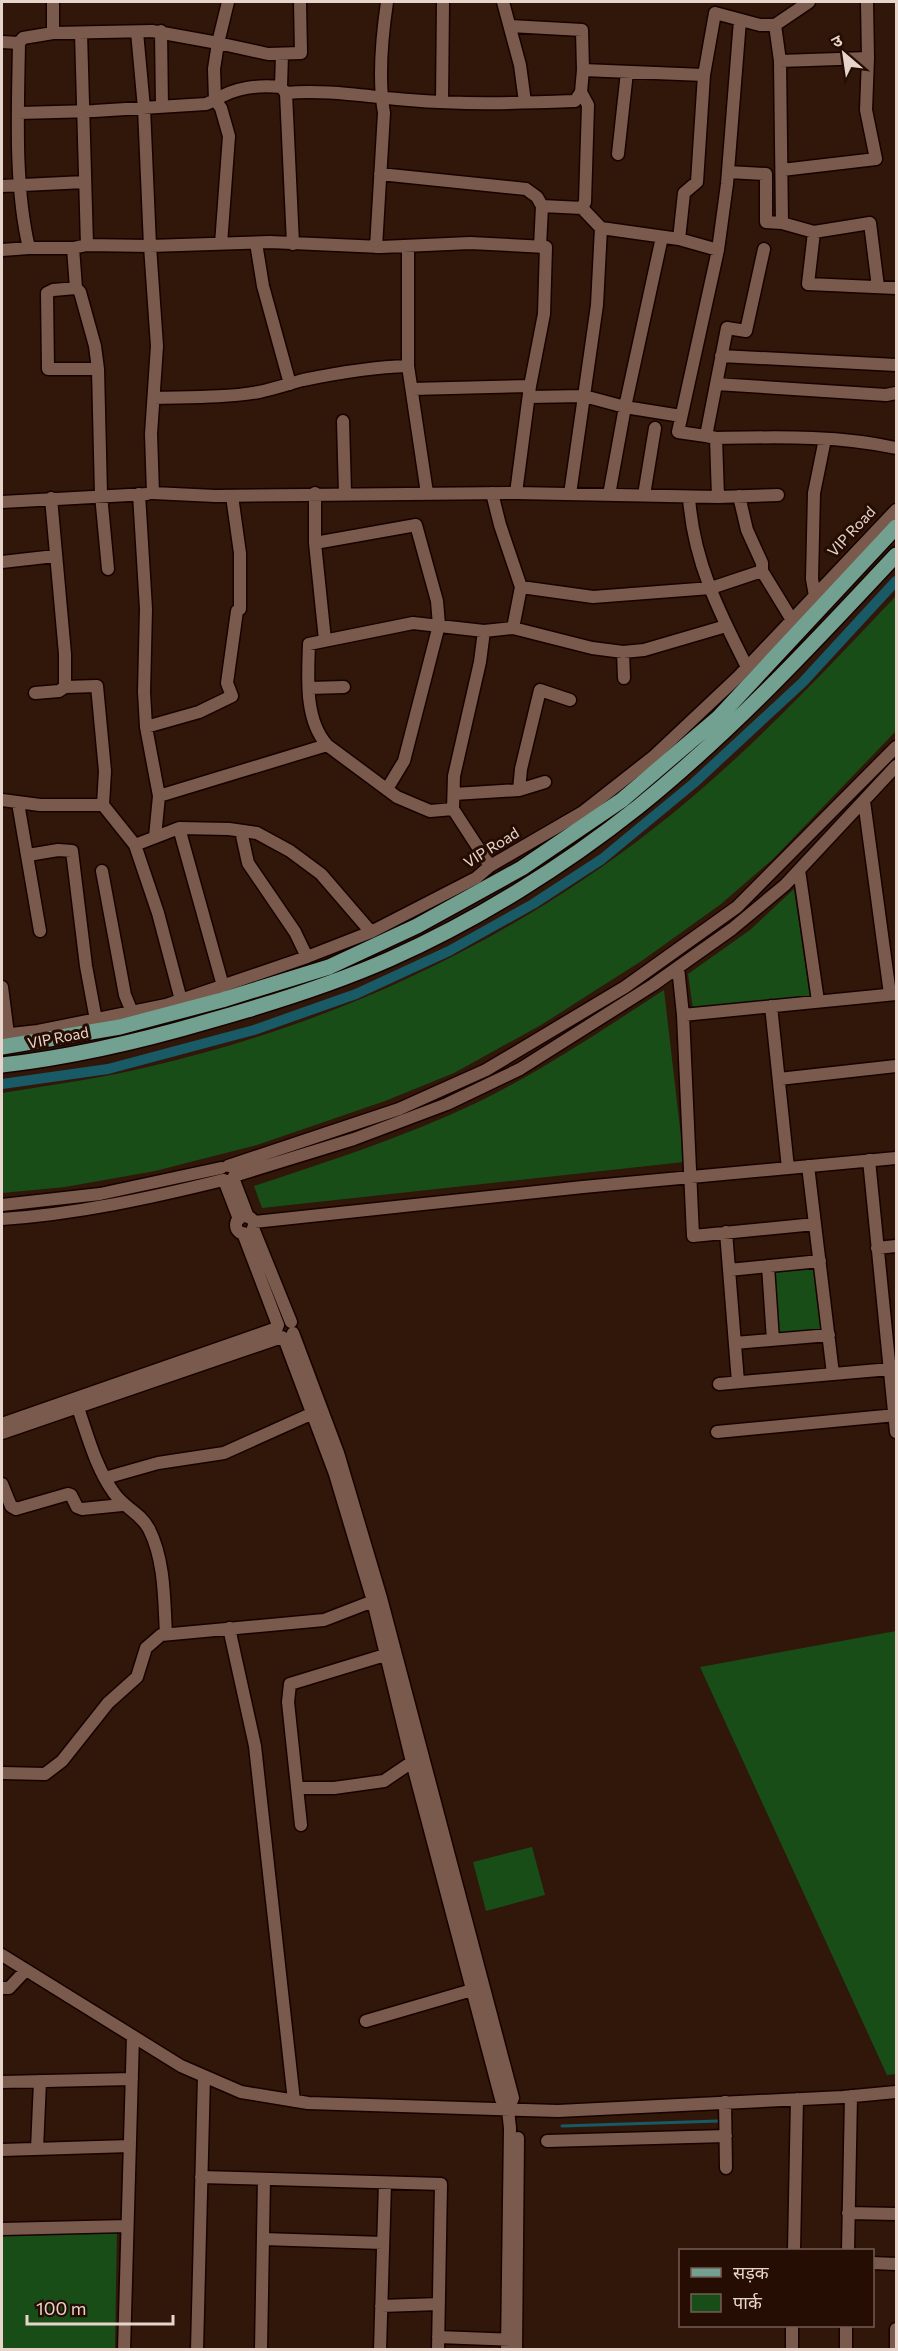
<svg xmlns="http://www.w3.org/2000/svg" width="898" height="2351" viewBox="0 0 898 2351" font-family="Commissioner,'Noto Sans Devanagari',sans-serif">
<rect width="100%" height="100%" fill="#30170a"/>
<path fill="#184d18" d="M896,596V731L773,859L721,904L643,960L541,1025L454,1073L385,1101L257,1145L155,1171L65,1187L2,1193V1093C52,1085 102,1078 152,1066C335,1023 504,945 653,829C742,760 819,677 896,596Z
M794,889L810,997L693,1009L688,974L750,930Z
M664,990L684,1162L262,1208L254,1186C329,1161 405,1137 476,1103C542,1071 602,1030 664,990Z
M816,1268L822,1329L778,1333L772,1273Z
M896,1631V2074L887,2075L700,1667Z
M532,1847L545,1895L486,1911L473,1862Z
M117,2231L115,2349H2V2234Z"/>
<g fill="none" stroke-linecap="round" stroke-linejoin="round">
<path stroke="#185a65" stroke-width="3" d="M562,2126L719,2121"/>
<path stroke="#185a65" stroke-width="10" d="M2,1084L108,1069L254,1030L356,994L449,951L533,904L602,859L694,783L803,682L896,581"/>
<g stroke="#170200" stroke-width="15">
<path id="minor" d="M503,2L520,65L525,102
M775,25L780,61L868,58L867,2
M510,26L582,30L583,70
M161,31L162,107
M137,32L144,108L150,246L270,242L381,247L470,243L546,247L544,314L530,386L516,493
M53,33V2
M81,33L87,245
M2,42L19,43C18,108 14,185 29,248L2,250
M19,43L23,38L53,33L152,31L218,43L228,2
M780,61L782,223L814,232L870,223L878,287
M281,87L282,54
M286,93L293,244
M442,102L443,2
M18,113L94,111L206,104L215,100L214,69L218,43L268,54L301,53L300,2
M618,154L627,72
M782,170L876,159L866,110L868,58
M728,172L766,174V222L782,223
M380,174L526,189L537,197L542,206
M2,186L85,182
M582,208L601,228
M814,232L808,284L896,288
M679,239L718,250L727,184L740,20
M256,243L263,286L290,384
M221,244L229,136L221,108L215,100C236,87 257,85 281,87L286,93C326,89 369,97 409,100C465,105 519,103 575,101L581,92L583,70L704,75L715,13L760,25H775L809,2
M376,247L384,113C378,79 382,36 387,2
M540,247L542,206L582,208L585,202L588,105L581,92
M29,248H73L87,245L150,246L157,346L151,434L153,493L215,496L516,493L718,497L716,438C776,437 838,435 896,448
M73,248L76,288L80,292L95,346L98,369L101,495L108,569
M76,288L53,290L47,293L48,369H98
M721,356L896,365
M408,366V246
M716,384L886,395L896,393
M412,389L530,386
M529,397L584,396L597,305L601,228L679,239L684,193L697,182L704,75
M154,398C189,397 224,398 259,392C274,389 288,384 303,380C337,373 373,367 408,366L427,493
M343,421L345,493
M706,436L678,432L718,250
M716,438L706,436L727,328L746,331L764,249
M315,493V543L325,640
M492,493L500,525L521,587
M139,494L146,609L144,692L146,727L159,796L155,837
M570,494L584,396L625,407L681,416
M609,495L625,407L662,237
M644,495L655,428
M739,496L747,530L762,563V571L792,620
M689,497C693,560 719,612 747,667
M718,497L778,495
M51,498L65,654V687
M2,502L147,494
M315,543L416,525L437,601L439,625L404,761L387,789
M2,562L55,556
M815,596L812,579L814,493L825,439
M513,628L521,587L593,597L711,588L762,571
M484,631L513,628L592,648L623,652L644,650L726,626
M623,652L624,678
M309,688L344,687
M35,693L59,691L65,687L97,686L105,771L103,805
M146,727L199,712L232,696L227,683L237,611L240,609V553L232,496
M519,790L521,769L540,690L570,700
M454,794L519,790L545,782
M159,796L327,745
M2,800L40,805H103L135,845L158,913L181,1000
M864,801L890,994
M18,803L40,931
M453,809L430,811L397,797L327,745C304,719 308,676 309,644L413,623L484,631L480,662L454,776L453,809L490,866
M179,828L223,986
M241,831L248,863L295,932L307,957
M135,845L179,828L229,829L257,833L290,851L321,874L371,932
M28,855L58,850L72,851L86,966L96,1020
M799,870L818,1001
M102,871L125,995L132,1012
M678,967L683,1015L693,1236L815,1224
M2,987L8,1034
M771,1006L788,1168
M683,1015L896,994
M2,1035L38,1031L166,1005L307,957L371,932L476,878L490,866L583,812L653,757L738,677L896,510
M779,1079L896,1066
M869,1160L896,1432
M228,1166L399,1109L486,1070L625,987L737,907L896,747
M808,1166L833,1374
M234,1176L354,1139L447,1104L520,1069L653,985L732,929L785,885L896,766
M233,1178L248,1217
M224,1180L239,1219
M2,1205L100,1194L221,1168
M236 1225a9 9 0 1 1 18 0a9 9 0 1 1-18 0Z
M2,1219C77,1214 150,1198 223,1180
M254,1222L583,1187L896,1158
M253,1228L291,1322
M726,1232L738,1382
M243,1233L278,1325
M877,1248L896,1246
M768,1266L773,1340
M729,1270L820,1261
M293,1333L338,1453L381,1598
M284,1338L335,1474L373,1601L412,1762L501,2099L510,2113
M735,1343L829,1335
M719,1384L890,1369
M78,1408C88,1437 96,1468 114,1493C125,1509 139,1511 149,1529C165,1561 164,1600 166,1634
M2,1424L277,1328
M717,1432L896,1415
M2,1433L282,1337
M105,1478L158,1463L224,1453L313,1413
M2,1484L11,1506L16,1509L68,1494L71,1495L77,1507L82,1509L122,1505
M229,1628L255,1746L294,2101
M2,1773L45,1774L62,1761L108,1703L137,1677L146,1648L161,1635L324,1620L381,1598L513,2098L508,2110L510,2128L507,2350
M298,1788H334L384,1781L412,1762
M301,1825L288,1702L290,1684L385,1655
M2,1955L181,2066L241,2092L308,2103L558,2111L843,2097L896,2092
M2,1988H9L26,1970
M366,2021L472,1990
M2,2082L132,2079
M725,2102L726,2168
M547,2141L726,2136
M37,2149L40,2081
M2,2150L130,2146
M201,2177L441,2184L438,2350
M848,2213L896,2214
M2,2229L127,2226
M263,2239L383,2243
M794,2250L797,2099
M848,2250L851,2096
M872,2263L896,2264
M381,2306L439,2304
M438,2337L515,2340
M124,2350L133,2036
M197,2350L204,2076
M261,2350L264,2179
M380,2350L385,2183
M516,2350L518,2138
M792,2350V2326
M846,2350V2326
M896,2350V2329"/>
</g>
<g stroke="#170200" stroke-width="18">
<path id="major" d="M2,1047L120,1027L222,1000L329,967L417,926L522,868L622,800L718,718L896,527
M2,1065C72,1057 141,1041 209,1021C270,1004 331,985 390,959C476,921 564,866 638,807C732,731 814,643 896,555"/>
</g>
<use href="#minor" stroke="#795a4c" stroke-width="12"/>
<use href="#major" stroke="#72a192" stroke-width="15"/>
</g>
<g text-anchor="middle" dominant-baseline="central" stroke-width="6" stroke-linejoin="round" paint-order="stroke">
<g font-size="15" fill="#e7d5cc" stroke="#260d03">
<text transform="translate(851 531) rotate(-47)">VIP Road</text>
<text transform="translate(491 847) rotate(-32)">VIP Road</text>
<text transform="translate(58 1037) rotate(-11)">VIP Road</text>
</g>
</g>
<rect width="898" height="2351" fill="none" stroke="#e7d5cc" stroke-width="6"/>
<rect x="679" y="2249" width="195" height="78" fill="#260d03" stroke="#735d53" stroke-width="1.5"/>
<rect x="691" y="2268" width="30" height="9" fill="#72a192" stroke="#735d53" stroke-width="1.5"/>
<text x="733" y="2279" font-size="18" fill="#e7d5cc">सड़क</text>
<rect x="691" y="2294" width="30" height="18" fill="#184d18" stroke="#735d53" stroke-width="1.5"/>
<text x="733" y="2309" font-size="18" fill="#e7d5cc">पार्क</text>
<g transform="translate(844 54) rotate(331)" stroke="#260d03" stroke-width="4.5" paint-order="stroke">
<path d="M0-4.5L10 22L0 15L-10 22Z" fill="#e7d5cc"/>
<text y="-9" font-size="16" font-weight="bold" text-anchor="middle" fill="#e7d5cc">उ</text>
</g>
<path d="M27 2315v9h146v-9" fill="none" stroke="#e7d5cc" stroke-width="3"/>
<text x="36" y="2315" font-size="18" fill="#e7d5cc" stroke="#260d03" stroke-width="4.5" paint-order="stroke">100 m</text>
</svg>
